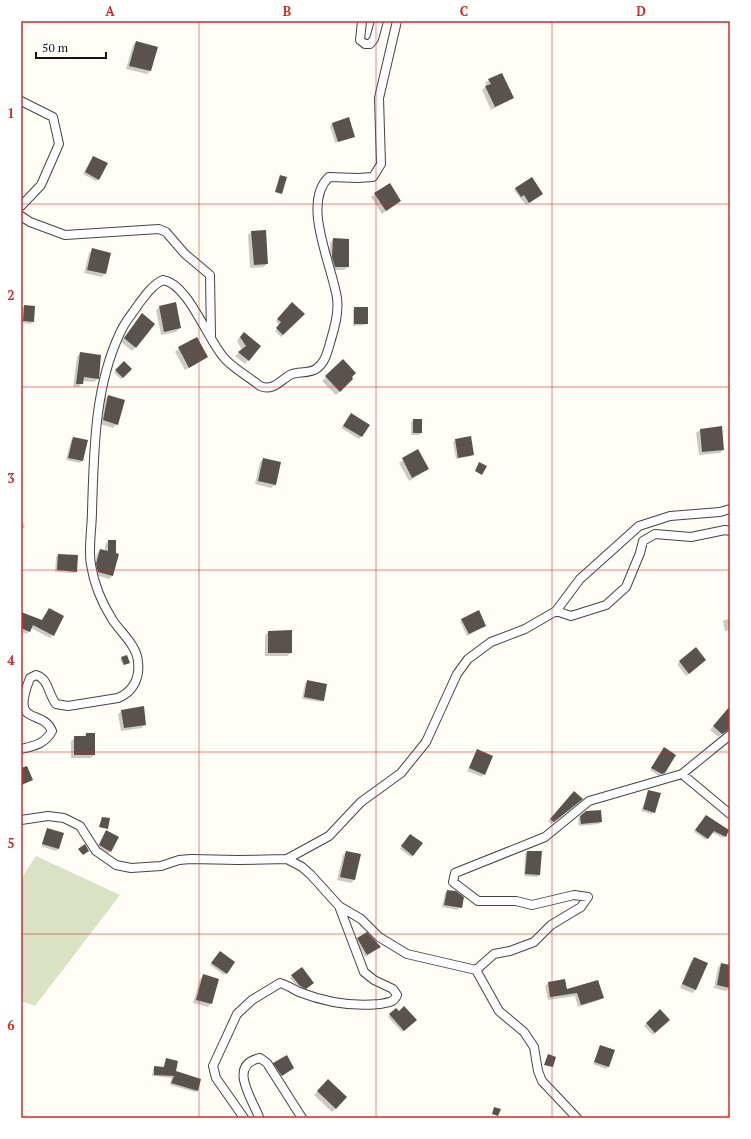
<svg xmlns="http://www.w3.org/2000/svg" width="751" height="1139" viewBox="0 0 751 1139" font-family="'PT Serif',serif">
<rect width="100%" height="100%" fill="#fffdf5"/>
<path fill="#d9e3c4" d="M36,856L120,895L35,1006L21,1001V879Z"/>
<path fill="#0003" d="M136,42L157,47L150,71L147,74L126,69L133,45Z
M489,80L513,98L491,110L482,90L487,86L485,83Z
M332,123L354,136L335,143L330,126Z
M93,157L99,179L96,181L83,174Z
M516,188L540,196L526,205L514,190Z
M375,194L400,201L382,214L371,197Z
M251,232L267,263L264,267L250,268L248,235Z
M333,239L348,267L344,270H331L329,261L330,243Z
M92,250L105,273L102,277L84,273L89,253Z
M292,304L303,314L281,337L275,331L280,326L276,321Z
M24,306L33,321L31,324L21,323L22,309Z
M160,307L180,328L176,332L161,335L156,310Z
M355,308L367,323L365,325L353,326V310Z
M139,318L154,324L132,351L121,342Z
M240,336L260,346L245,364L235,356L242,350L237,341Z
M179,348L207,357L185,370L175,352Z
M80,353L98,379L94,382L83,381L79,387H73L77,357Z
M343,361L352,379L336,395L322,381Z
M124,362L131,369L121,379L114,373Z
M108,396L117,424L113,428L100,424L104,399Z
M351,414L369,425L359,439L341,428Z
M414,420L421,433L419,435H411V422Z
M721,427L723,450L720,453L699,455L696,433L700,430Z
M73,438L87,441L82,461L80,463L66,460L71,440Z
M455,440L473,454L471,456L456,459L453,442Z
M418,451L428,469L409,481L399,463Z
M263,459L275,485L271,488L255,484L260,462Z
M21,519L25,527L21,530Z
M108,541L115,554L118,555L112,576L109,579L95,575L94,568L97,553L100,550L105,551V545Z
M58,555L76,571L74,573L55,572L56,557Z
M49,609L53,635L50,638L31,628L27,634L21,632V613L41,621Z
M730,618V630L725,631L723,621Z
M462,619L485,625L467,636L460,621Z
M269,632L291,653L287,656H265V635Z
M696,649L703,662L686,676L677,664Z
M126,656L128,663L123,665L120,659Z
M308,681L323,700L321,702L302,699L305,683Z
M730,707V728L718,737L710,730Z
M122,711L145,724L142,728L121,731L118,714Z
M86,734L94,755L91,758H71V741L75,738L83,737Z
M477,750L492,756L482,777L467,771Z
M662,751L664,773L659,776L650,770Z
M21,770L32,780L21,786Z
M649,791L654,812L652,814L641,811Z
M574,793L580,801L551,824L548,821Z
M580,816L601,822L599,824L579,826L578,819Z
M704,818L725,836L723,838L711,832L706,840L694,832Z
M47,829L58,849L56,851L41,846Z
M104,834L117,837L108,854L97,847Z
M408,837L413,855L411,857L400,849Z
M346,852L354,880L351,883L337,880L343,855Z
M527,852H541L540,875L537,877L524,876L525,854Z
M447,891L463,898L458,910L442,907L445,893Z
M358,939L379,947L365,957L356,941Z
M218,954L226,973L224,975L210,965Z
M694,958L696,990L692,993L680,988L691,961Z
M722,964L730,966V988L726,991L714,988L718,967Z
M203,976L211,1003L208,1007L193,1003L200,979Z
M292,976L311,985L304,990L298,988L290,978Z
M548,983L566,990L603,997L600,1000L578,1007L575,996L548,1000L545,986Z
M396,1010L415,1020L402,1032L388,1017Z
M660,1011L668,1020L653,1035L644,1026Z
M601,1046L608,1067L606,1069L593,1064Z
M166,1059L175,1072L197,1091L195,1092L170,1085L172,1078L152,1076L153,1069L155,1067L163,1068Z
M274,1063L293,1068L279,1077L272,1065Z
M328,1080L346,1097L332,1112L314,1095Z"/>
<path fill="#5a524d" d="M136,41L158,47L151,71L129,66Z
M502,73L514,98L495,107L485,86L491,84L488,79Z
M349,117L355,137L338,142L332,123Z
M93,156L108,163L99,180L85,172Z
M280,175L287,177L282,194L275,192Z
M532,177L543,194L529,203L524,195L521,197L515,188Z
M390,183L401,201L386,211L374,193Z
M266,230L268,264L254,265L251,231Z
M333,238L349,239V267H335L332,257Z
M92,248L111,253L106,274L87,270Z
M176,302L181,328L164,332L159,306Z
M292,302L305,314L283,335L276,328L281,322L277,319Z
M24,305L35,306L34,322L23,321Z
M354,307H368V324H354Z
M142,313L155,324L136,348L124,338Z
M244,332L261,346L249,361L238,352L246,346L240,337Z
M197,337L208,357L189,368L178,347Z
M80,352L101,355L99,379L84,377L83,384H76Z
M343,359L356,373L352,377L353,379L340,392L325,376Z
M124,361L132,369L123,378L115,370Z
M108,395L125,400L118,425L103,420Z
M351,413L370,425L362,437L343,426Z
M413,419H422V433H413Z
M722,426L724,450L702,452L700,429Z
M471,436L474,455L458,458L455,439Z
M73,437L88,440L83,461L68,458Z
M418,449L429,469L412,478L402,458Z
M263,458L281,462L276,485L258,481Z
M479,462L487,466L482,475L475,471Z
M108,540H116V553L119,554L113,576L98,572L96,564L100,549L108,551Z
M58,554L78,555L77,572L57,570Z
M49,608L64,616L54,636L33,625L30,632L21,628V612L42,620Z
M479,610L486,626L469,634L461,619Z
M292,630V653H268V631Z
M696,647L706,660L689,674L679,661Z
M127,655L130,663L124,665L121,657Z
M307,680L327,684L324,701L304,697Z
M144,706L146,725L124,728L121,710Z
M730,706V729L722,734L713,726Z
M86,733H95V755H74V736H86Z
M664,747L676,755L665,773L662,774L651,768Z
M477,749L493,756L485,775L469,768Z
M27,766L33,780L21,785V768Z
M648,790L661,793L655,813L643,809Z
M574,791L583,799L554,822L550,819Z
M601,810L602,822L581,824L580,816L586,811Z
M706,815L729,830L726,837L714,831L708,839L695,830Z
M102,817L110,818L108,829L99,827Z
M47,828L64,833L59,849L42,844Z
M106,830L119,837L111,852L99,845Z
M410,834L423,843L413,856L401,846Z
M85,844L89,851L83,855L78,849Z
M346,851L361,854L355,880L340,877Z
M527,851H542L540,875L525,874Z
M447,890L456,891L464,897L462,908L444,905Z
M367,932L381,947L367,955L357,938Z
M220,951L235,962L227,974L211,963Z
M694,957L708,963L696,990L682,984Z
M721,963L730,965V988L717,985Z
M302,967L314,983L306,989L300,986L291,975Z
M203,974L219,979L212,1004L196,1000Z
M565,979L567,989L598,980L604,998L581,1005L577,993L550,997L548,982Z
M404,1006L417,1020L404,1031L389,1014L396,1008L399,1011Z
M660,1009L670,1020L655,1033L646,1023Z
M600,1045L615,1050L609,1067L594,1062Z
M548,1054L556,1057L553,1067L544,1065Z
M287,1055L294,1068L282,1076L273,1063Z
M166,1058L178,1061L176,1071L201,1079L198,1091L171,1083L174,1076L154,1075V1066L164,1067Z
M328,1079L347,1097L336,1109L317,1091Z
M494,1107L501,1109L498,1116L492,1114Z"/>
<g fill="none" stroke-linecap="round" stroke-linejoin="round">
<g stroke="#444" stroke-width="10">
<path id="street" d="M362,21L360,40L365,44H370L374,39L379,21
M21,101L53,117L59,144L41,185L21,206
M21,216L30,222L65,235L159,229L166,232L185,254L210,275L211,336
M556,611L571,616L606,605L626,587L640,553L643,541L655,534L691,537L725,530L730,531
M21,749C34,746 45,744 52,731C42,707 10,729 30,678L36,675C49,679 48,694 56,704L68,706L118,698C133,692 140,678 138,662C137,645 120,632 112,619C102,603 94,584 91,565C88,549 92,528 92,511C94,452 94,388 120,333C124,323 132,314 138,305C145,296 152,285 163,280C189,284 208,342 226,360C236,370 249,377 260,386C274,392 281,379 292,374C299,372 310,373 316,369C325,363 327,353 330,343C334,329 339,314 337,298C332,265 301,203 329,177L358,178L373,177L381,164L379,98L397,21
M682,774L730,735
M21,820L48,816L64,818L80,826L96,851L116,865L131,868L161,866L179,860L191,859L238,860L287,859L302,867L311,875L339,906L364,972L374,980L393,989L397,995C394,1003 386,1003 379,1004C351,1007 325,1002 299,992C293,989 287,985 280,983L252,1000L237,1014L213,1066L216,1078L244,1118
M287,859L329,836L361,802L401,773L426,742L457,674L468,659L491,642L525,629L556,611L580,579L639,526L670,516L720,512L730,509
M339,906L361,919L379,937L407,954L476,970L494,954L510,951L534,942L551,925L581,907L588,897L574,895L532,905L516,901H478L453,882L455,873L545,837L589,801L682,774L730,814
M476,970L499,1011L524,1032L534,1047L538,1071L542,1081L577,1118
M258,1118L259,1117C251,1097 228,1065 260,1058L267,1063L302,1118"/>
</g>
<use href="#street" stroke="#fff" stroke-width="8"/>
</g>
<path fill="none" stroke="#d62828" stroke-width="1" stroke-opacity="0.55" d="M199,21V1118M376,21V1118M552,21V1118M21,204H730M21,387H730M21,570H730M21,752H730M21,934H730"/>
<rect width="751" height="1139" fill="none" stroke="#ffffff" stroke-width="44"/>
<path d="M36 52v6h70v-6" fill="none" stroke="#111111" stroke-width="2"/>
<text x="42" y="52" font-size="12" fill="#111111" stroke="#ffffff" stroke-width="3" paint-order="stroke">50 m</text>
<rect x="22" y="22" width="707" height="1095" fill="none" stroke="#d62828" stroke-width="1.5"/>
<g font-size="13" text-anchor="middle" font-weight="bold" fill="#d62828">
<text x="110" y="16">A</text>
<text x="287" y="16">B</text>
<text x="464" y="16">C</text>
<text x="641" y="16">D</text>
<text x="11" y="118">1</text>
<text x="11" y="300">2</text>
<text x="11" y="483">3</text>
<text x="11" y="665">4</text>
<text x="11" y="848">5</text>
<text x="11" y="1030">6</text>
</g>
</svg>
